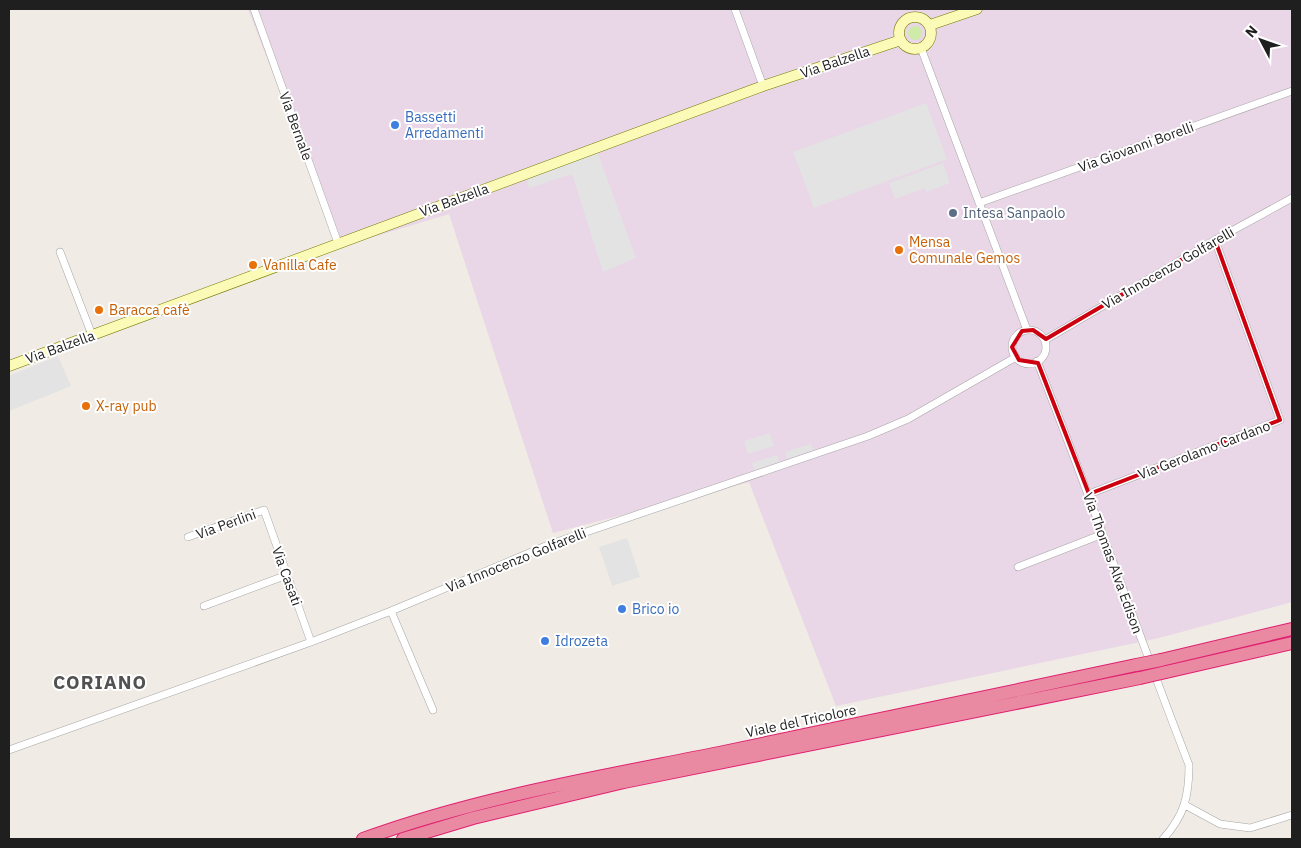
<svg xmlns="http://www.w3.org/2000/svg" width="1301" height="848" viewBox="0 0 1301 848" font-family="'IBM Plex Sans',sans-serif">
<rect width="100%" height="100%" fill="#f0ebe4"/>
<path fill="#e9d6e7" d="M248,9H1292V602L1159,638L836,706L749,482L553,533L449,214L340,247Z"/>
<path fill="#ceeba9" d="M908 33a7 7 0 1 1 14 0a7 7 0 1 1-14 0Z"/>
<path fill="#e3e3e3" d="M926,103L947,159L814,208L793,152Z
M596,148L636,258L603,272L572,174L529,188L525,174Z
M943,163L950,183L927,192L925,188L895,199L889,183Z
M58,356L71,386L9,411V376Z
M770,433L774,446L748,454L744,441Z
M811,444L813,450L787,459L785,452Z
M777,455L779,462L754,470L752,463Z
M627,538L640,577L612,586L599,547Z"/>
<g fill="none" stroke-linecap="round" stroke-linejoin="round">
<g stroke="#a6a6a6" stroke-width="8">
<path id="street" d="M254,9L338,243
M735,9L763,86
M921,48L1027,330
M979,203L1292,91
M60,252L92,335
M1012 347a17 17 0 1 1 34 0a17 17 0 1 1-34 0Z
M1045,340L1215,240L1292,198
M1037,361C1090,495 1137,631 1189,765C1189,797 1184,816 1163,839
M1089,494L1280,420L1215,240
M188,537L264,510L311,642
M1018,567L1103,534
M204,606L287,575
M391,611L433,710
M9,750L311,642L391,611L548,545L868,436L908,419L1016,357
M1185,805L1220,824L1250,828L1292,815"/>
</g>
<g stroke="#757902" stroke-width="11">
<path id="secondary" d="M899 33a16 16 0 1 1 32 0a16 16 0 1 1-32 0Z
M930,25L977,9
M9,366L763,86L901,40"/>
</g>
<g stroke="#e01f6f" stroke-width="14">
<path id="highway" d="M1161,660L1292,629
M1166,672L1292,643
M363,839C478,797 600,777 719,753C858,725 997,694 1136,665
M403,839L473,818L624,782L1140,678"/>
</g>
<use href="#street" stroke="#fff" stroke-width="7"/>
<use href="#secondary" stroke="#fbfab7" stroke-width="10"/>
<use href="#highway" stroke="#e98aa2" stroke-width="12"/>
<g stroke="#e01f6f" stroke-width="14" stroke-linecap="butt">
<path id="highway-bridge" d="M1136,665L1161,660
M1140,678L1166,672"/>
</g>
<use href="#highway-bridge" stroke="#e98aa2" stroke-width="12"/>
</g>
<path fill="none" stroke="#cd000f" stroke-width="4" stroke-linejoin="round" d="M1215,240L1280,420L1089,494L1038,363L1019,360L1012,347L1022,331L1033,330L1046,339Z"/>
<g fill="#3f7fe0" stroke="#fff" stroke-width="2">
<circle cx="395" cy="125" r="5"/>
<circle cx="622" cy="609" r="5"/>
<circle cx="545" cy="641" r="5"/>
</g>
<circle fill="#5c6f8a" stroke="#fff" stroke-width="2" cx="953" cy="213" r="5"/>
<g fill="#e8710a" stroke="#fff" stroke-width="2">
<circle cx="899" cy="250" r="5"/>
<circle cx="253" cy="265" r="5"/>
<circle cx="99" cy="310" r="5"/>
<circle cx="86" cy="406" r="5"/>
</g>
<g text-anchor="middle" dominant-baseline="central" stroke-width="4" stroke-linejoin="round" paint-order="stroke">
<g font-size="14" fill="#1f1f1f" stroke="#fff">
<text transform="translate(835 62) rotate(-19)">Via Balzella</text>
<text transform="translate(296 126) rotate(70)">Via Bernale</text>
<text transform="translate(1136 147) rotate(-20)">Via Giovanni Borelli</text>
<text transform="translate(454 200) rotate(-20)">Via Balzella</text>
<text transform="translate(1168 268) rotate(-30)">Via Innocenzo Golfarelli</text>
<text transform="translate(60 347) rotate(-20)">Via Balzella</text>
<text transform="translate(1204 450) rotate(-21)">Via Gerolamo Cardano</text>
<text transform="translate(226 524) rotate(-20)">Via Perlini</text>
<text transform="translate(516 560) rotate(-22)">Via Innocenzo Golfarelli</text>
<text transform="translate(1113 563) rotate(70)">Via Thomas Alva Edison</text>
<text transform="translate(287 576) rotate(70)">Via Casati</text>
<text transform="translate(801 721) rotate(-12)">Viale del Tricolore</text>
</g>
<g font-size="14" fill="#366cbe" stroke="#fff" text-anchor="start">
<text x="405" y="117">Bassetti<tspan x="405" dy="16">Arredamenti</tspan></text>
<text x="632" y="609">Brico io</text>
<text x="555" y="641">Idrozeta</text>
</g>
<g font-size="14" fill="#4e5e75" stroke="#fff" text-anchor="start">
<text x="963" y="213">Intesa Sanpaolo</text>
</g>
<g font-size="14" fill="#c56008" stroke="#fff" text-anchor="start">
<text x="909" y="242">Mensa<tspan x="909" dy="16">Comunale Gemos</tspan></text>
<text x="263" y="265">Vanilla Cafe</text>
<text x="109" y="310">Baracca cafè</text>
<text x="96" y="406">X-ray pub</text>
</g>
<g font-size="19" font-weight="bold" letter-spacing="1" fill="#525252" stroke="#fff">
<text x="100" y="682">CORIANO</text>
</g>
</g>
<rect width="1301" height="848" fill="none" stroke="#1f1f1f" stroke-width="20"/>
<g transform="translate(1261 40) rotate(311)" stroke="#ffffff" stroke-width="4" paint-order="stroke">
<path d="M0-4L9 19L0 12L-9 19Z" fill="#1f1f1f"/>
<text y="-8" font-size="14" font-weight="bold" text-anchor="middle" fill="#1f1f1f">N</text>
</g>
</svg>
